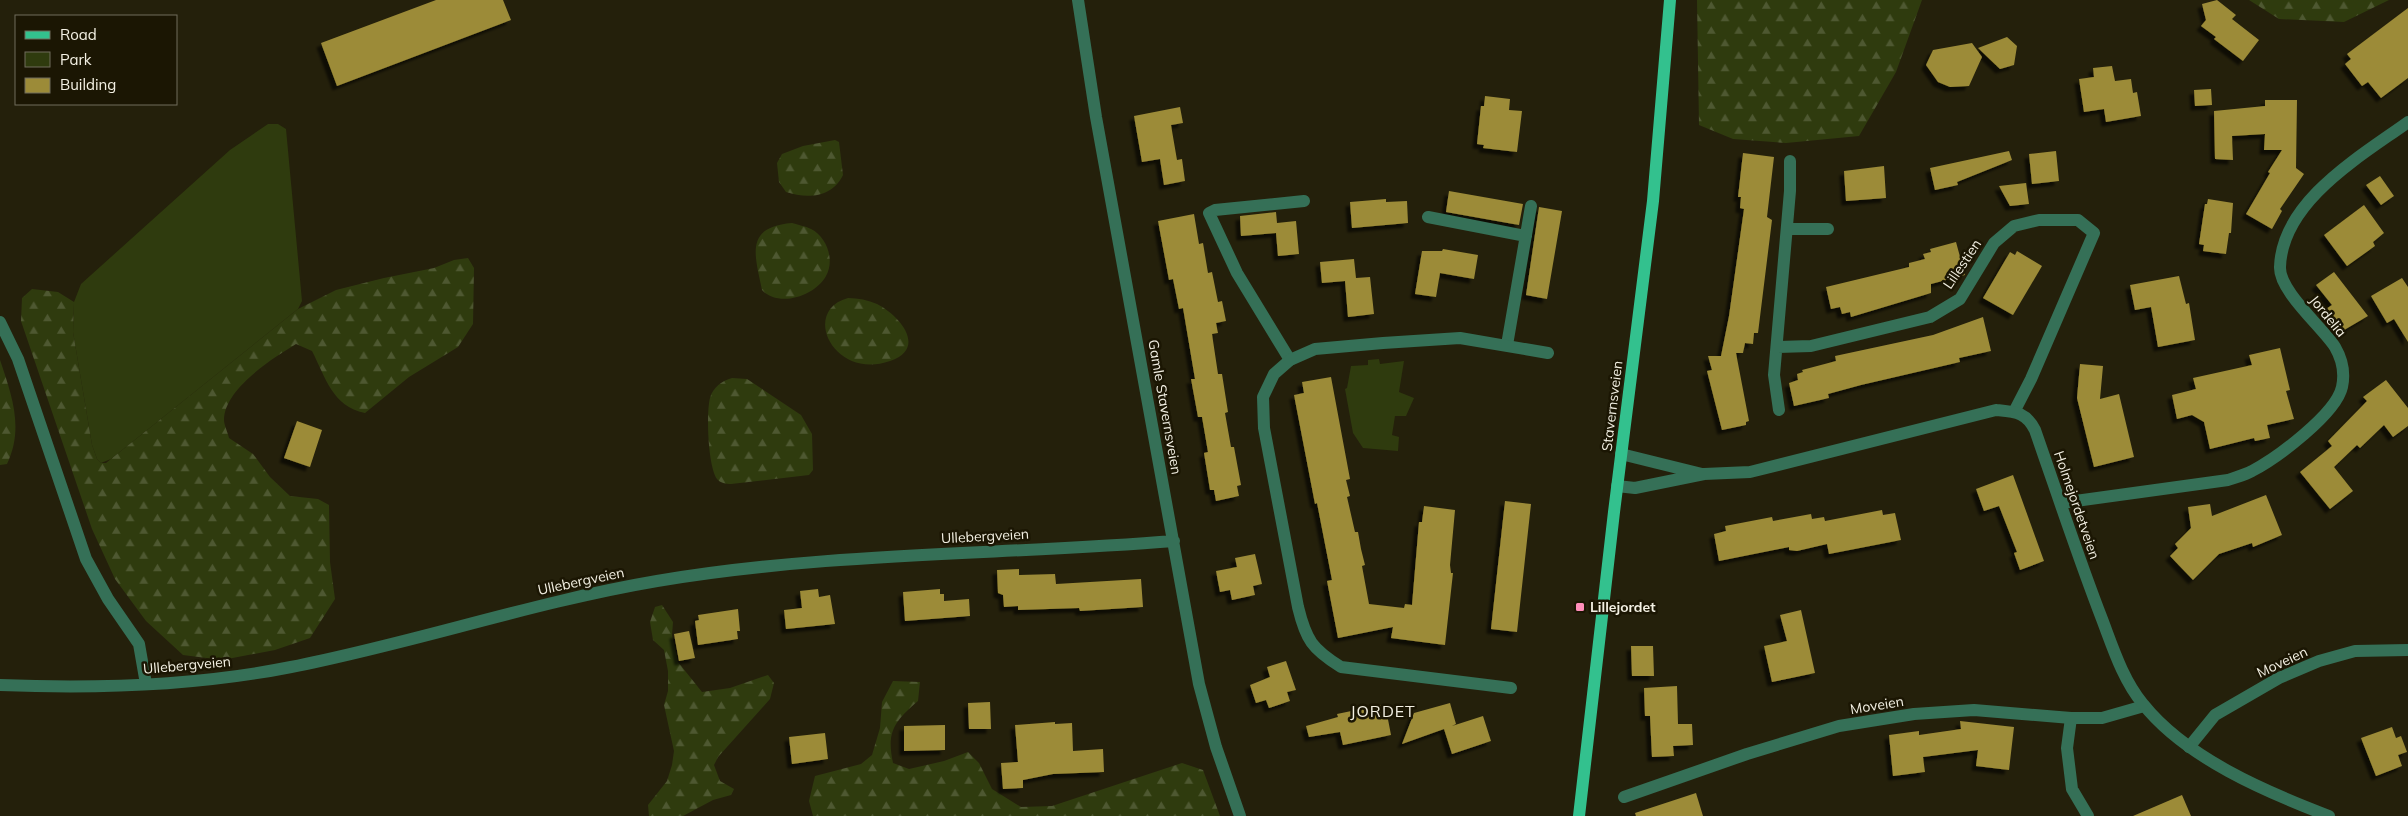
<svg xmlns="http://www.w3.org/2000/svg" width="2408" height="816" viewBox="0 0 2408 816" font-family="Mulish,sans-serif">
<defs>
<pattern id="forest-firs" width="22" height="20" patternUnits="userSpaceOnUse" patternTransform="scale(1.25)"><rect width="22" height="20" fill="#2f3b0e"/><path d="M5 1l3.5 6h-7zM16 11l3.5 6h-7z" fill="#4e5831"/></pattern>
<filter id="shadow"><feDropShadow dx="-4.5" dy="4.5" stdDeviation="1" flood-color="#0009"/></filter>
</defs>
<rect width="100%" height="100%" fill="#24200b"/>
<path fill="#2f3b0e" d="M268,124H278L286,129L302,301L298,309L111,459L101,463L97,459L92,445L73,332L74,302L81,284L230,150Z
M1379,359L1380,364L1404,361L1399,392L1414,398L1406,416H1395L1392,435L1399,437L1398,451L1363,448L1353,433L1345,389L1347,388L1351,366L1368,365V360Z"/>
<path fill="url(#forest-firs)" d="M1697,0H1922L1896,72L1859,136L1786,143L1733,139L1699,125Z
M2249,0H2389L2344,22L2279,19Z
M835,140L839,142L843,175C832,198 807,199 786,192L779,182L777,163L782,154L803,146Z
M792,223C798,225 805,226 811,229C827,237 835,260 826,276C815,296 779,308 762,290C755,255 744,227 792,223Z
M468,258L474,268L473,324L458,347L409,377L365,413C332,406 326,378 312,351L296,344C273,358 224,389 224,420C224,425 228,433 229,438L253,454L270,477L290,496L318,499L329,505L330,562L335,599L310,638L275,650L222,660L183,655L146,621L115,579L92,529L21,321L22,298L32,289L58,292L74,302L73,332L92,445L97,459L101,463H106L298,309L336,290L384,278L434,268L454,260Z
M848,298C858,298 868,300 877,304C899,315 928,348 890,361C834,381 800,311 848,298Z
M0,360C12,396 24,428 7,464L0,465Z
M732,378L747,379L801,415L812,434L813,470L809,475L731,484C726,484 720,483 717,479C708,466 706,414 710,398C713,387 722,381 732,378Z
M662,605L673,622L672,635L678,662L702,692L730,688L768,675L774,683L770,699L718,757L714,765L720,781L734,789L731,795L713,800L683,816H649L648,805L667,781L672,765L674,751L664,705L668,691V671L664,650L653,640L650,622L655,607Z
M893,681L920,682L918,701C895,721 886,731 893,763L909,769L944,761L968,752L979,763L992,789L1021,807L1052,806L1182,763L1203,770L1220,816H813L809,801L815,776L861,764L872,755L880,728L882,702Z"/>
<path fill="#9c8b38" filter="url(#shadow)" d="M436,0H503L511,20L337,86L321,43Z
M2217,0L2236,15L2232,19L2259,40L2243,61L2214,39L2216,37L2201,26L2206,20L2202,4Z
M2408,8V78L2381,98L2368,82L2362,86L2345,64L2351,59L2347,54Z
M2007,37L2017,46L2014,65L2000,69L1978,48Z
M1972,43L1982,57L1969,86L1950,87L1938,82L1926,65L1933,50Z
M2112,66L2115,81L2131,79L2133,93L2137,92L2141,116L2106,122L2104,109L2084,112L2079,79L2094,77L2093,68Z
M2211,89L2212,105L2195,106L2194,90Z
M1485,96L1510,99L1509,110L1522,111L1517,152L1483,148L1484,145L1477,144L1481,106H1484Z
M2265,100H2297L2296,168L2304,174L2280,209L2282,211L2272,229L2246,214L2270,173L2268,172L2282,150H2264L2265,134L2232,136L2233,160L2215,159L2214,111L2265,106Z
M1180,107L1183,123L1171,125L1177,160L1182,159L1185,181L1164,185L1160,159L1142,162L1134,116Z
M2009,151L2012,160L1957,182L1958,185L1935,190L1930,168Z
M2056,151L2059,181L2032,184L2029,154Z
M1743,153L1774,157L1767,217L1772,220L1758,333H1754L1753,344L1745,343L1743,353H1736L1749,421L1746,422V425L1722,430L1707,371L1712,370L1708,356H1721L1729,316L1744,209L1740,208L1741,197H1738Z
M1884,166L1886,198L1846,201L1844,171Z
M2380,176L2394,196L2381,205L2366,185Z
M2026,183L2029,204L2010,206L1999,186Z
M1449,191L1523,204L1519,225L1446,212Z
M1386,199V202L1407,201L1408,223L1352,228L1350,202Z
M2208,199L2233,203L2231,233H2229L2226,254L2203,251L2204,245L2199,244L2205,204H2207Z
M2364,205L2384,233L2373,242L2375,246L2347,266L2324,235Z
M1539,207L1562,211L1547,299L1526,295Z
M1276,212L1277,223L1296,221L1299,254L1278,256L1276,233L1241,236L1240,216Z
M1194,214L1199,244L1203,243L1208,273L1212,272L1218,302L1222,301L1226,321L1216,323L1218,333L1212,334L1218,374H1222L1228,412L1225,413L1231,447H1234L1241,485L1237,486L1239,496L1216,501L1214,490H1210L1204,453L1208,452L1202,417H1198L1191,379H1195L1183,308L1179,309L1173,279L1169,280L1158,221Z
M1956,242L1965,275L1931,284V293L1851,317L1850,312L1842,314L1840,307L1831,309L1826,287L1909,267V263L1925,259L1923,254L1931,252L1930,249Z
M1443,249L1478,255L1474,279L1440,273L1436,297L1415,294L1422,251H1442Z
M2017,251L2042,266L2013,315L1983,298L2010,252L2015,255Z
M1354,259L1356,278L1370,277L1374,314L1348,317L1345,281L1322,283L1320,262Z
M2334,272L2368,316L2339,333L2326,309L2332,305L2316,285Z
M2179,276L2186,304L2189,303L2195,340L2158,347L2151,307L2135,310L2130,285Z
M2402,278L2408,287V342L2394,319L2387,323L2371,296Z
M1983,317L1991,351L1959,358L1960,362L1861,385L1828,394L1829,398L1794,406L1789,383L1798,380L1797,374L1803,372L1802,370L1836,361L1835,356L1933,335Z
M2280,348L2290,390L2286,391L2294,419L2267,425L2270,438L2255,441L2254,438L2210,449L2204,422L2192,415L2177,419L2172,395L2196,389L2193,378L2252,365L2249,355Z
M2080,364L2103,366L2100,399L2119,394L2134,457L2094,467L2077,398Z
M1331,377L1350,479L1346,480L1350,496L1347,497L1355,532H1358L1361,549L1365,565L1362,566L1369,604L1404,608L1405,604L1412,605L1419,522H1422L1424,506L1455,510L1450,565L1451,573H1453L1445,645L1391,638L1393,627L1338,638L1327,581L1332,580L1317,503L1315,504L1294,395L1304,393L1302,382Z
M2386,380L2408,408V426L2393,437L2384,425L2360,448L2357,445L2334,467L2353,491L2330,509L2300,472L2332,446L2328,441L2367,401L2363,397Z
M297,421L322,430L310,467L284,458Z
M2013,475L2044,561L2020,570L2014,553L2017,552L1999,506L1984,511L1976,489Z
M2266,495L2282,535L2253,547L2252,543L2219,554L2193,580L2170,556L2178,548L2175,544L2191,528L2188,507L2210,504L2212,516Z
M1505,501L1531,504L1517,632L1491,629Z
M1882,510L1883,515L1895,513L1901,540L1829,554L1827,544L1797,551L1789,550V547L1719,561L1714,534L1726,531L1725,526L1772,517L1773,521L1811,514L1812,519L1824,517L1825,521Z
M1255,554L1262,584L1253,586L1255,595L1232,600L1230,590L1220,592L1216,571L1237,567L1235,558Z
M1019,569V575L1055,574L1056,584L1141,579L1143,607L1080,611L1079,608L1018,610V606L1004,607L1003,595L998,593L997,570Z
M818,589L819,597L830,595L835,624L786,629L784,610L802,608L800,591Z
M940,589V594H944V601L969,599L970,616L905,621L903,592Z
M738,609L740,631H737L738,639L698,645L695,621L699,620L698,615Z
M1801,610L1815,673L1772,682L1764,646L1787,641L1780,615Z
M689,631L695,658L679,661L674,634Z
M1631,646H1653L1654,676H1632Z
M1286,661L1296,690L1287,692L1290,701L1269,708L1266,700L1256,703L1250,685L1270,677L1267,667Z
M1677,686L1678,724H1692L1693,745L1673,746L1674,756L1652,757L1650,716H1645L1644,688Z
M990,702L991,729H969L968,703Z
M1450,703L1456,724L1452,726L1483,716L1491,741L1452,754L1444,729L1402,744L1414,713Z
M1380,705L1386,709L1391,735L1343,745L1340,732L1309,737L1306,726L1338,717L1337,714Z
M1960,721L2014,727L2009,770L1976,766L1978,750L1923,757L1925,772L1893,776L1889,735L1919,731V735L1961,729Z
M1055,722V724L1072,723L1073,751L1103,749L1104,772L1053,774L1023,780V788L1003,789L1001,763L1018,762L1015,725Z
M945,725V750L904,751V726Z
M2392,727L2396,738L2401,736L2407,752L2398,755L2402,766L2376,776L2361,738Z
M825,733L828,759L792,764L789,737Z
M1696,793L1703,816H1636L1635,813Z
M2182,795L2191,816H2133Z"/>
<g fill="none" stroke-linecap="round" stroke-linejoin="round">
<path stroke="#357057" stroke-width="12" d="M1428,217L1526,236
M0,322L18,359L86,559L108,599L139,644L146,684
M1507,345L1531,206
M1290,360L1237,273L1209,213L1215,210L1304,201"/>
<path stroke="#357057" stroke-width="12" d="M1787,229H1828
M1777,347L1811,346L1930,317L1960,299L1994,243L2014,226L2039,220H2078L2094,233L2031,379L2014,412
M1779,410L1774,375L1790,191V161
M2061,503L2228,480C2236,477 2245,475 2252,471C2277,458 2336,414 2342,387C2345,373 2342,359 2335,347C2322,327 2279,291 2280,267C2282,201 2361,156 2408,122
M1511,688L1341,667C1312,649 1306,640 1298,607L1264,428L1263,397L1274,374L1290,360L1315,349L1383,343L1460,338L1548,353
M2071,718L2067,748L2072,789L2088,816
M2189,747L2215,715L2279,678L2319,661L2355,651L2408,650
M1624,797L1747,754L1839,726L1914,714L1974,710L2071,718H2102L2144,706"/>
<path stroke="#357057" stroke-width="12" d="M1078,0L1096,117L1199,684L1216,747L1240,816
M1621,454L1702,474
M1617,486L1635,488L1704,474L1750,472L1996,410C2016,412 2026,412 2035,430C2057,493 2078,557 2102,619C2113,648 2123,680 2143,704C2186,758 2266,792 2329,816
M0,685C97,689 196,686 291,667C414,643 533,602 657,581C828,552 1002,555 1174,541"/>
<path stroke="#33c18e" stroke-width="12" d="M1579,816L1614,512L1653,201L1670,0"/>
</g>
<rect fill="#ff8eba" stroke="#1b1603" stroke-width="2" x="1575" y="602" width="10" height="10" rx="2.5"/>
<g text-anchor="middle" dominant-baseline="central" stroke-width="5" stroke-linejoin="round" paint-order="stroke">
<g font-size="14" fill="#f3f0e3" stroke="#1b1603">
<text transform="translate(1962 264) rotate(-56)">Lillestien</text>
<text transform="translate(2328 316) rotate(51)">Jordelia</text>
<text transform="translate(1612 406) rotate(-83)">Stavernsveien</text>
<text transform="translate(1165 407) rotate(80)">Gamle Stavernsveien</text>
<text transform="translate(2077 505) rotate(71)">Holmejordetveien</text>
<text transform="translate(985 536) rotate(-3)">Ullebergveien</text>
<text transform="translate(581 581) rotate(-12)">Ullebergveien</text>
<text transform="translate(2282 662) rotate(-25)">Moveien</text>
<text transform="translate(187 665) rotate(-5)">Ullebergveien</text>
<text transform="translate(1877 705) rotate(-9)">Moveien</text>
</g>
<g font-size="14" font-weight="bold" fill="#f3f0e3" stroke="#1b1603" text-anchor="start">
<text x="1590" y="607">Lillejordet</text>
</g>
<g font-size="16" letter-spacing="1" fill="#f3f0e3" stroke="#1b1603">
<text x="1383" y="711">JORDET</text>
</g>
</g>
<rect x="15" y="15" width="162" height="90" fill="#1b1603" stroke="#716d5d"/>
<rect x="25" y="31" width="25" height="8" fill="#33c18e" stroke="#716d5d"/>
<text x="60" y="40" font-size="15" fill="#f3f0e3">Road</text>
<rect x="25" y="52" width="25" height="15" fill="#2f3b0e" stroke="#716d5d"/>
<text x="60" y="65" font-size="15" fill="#f3f0e3">Park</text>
<rect x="25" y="78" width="25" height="15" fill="#9c8b38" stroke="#716d5d"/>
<text x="60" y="90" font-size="15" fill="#f3f0e3">Building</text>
</svg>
